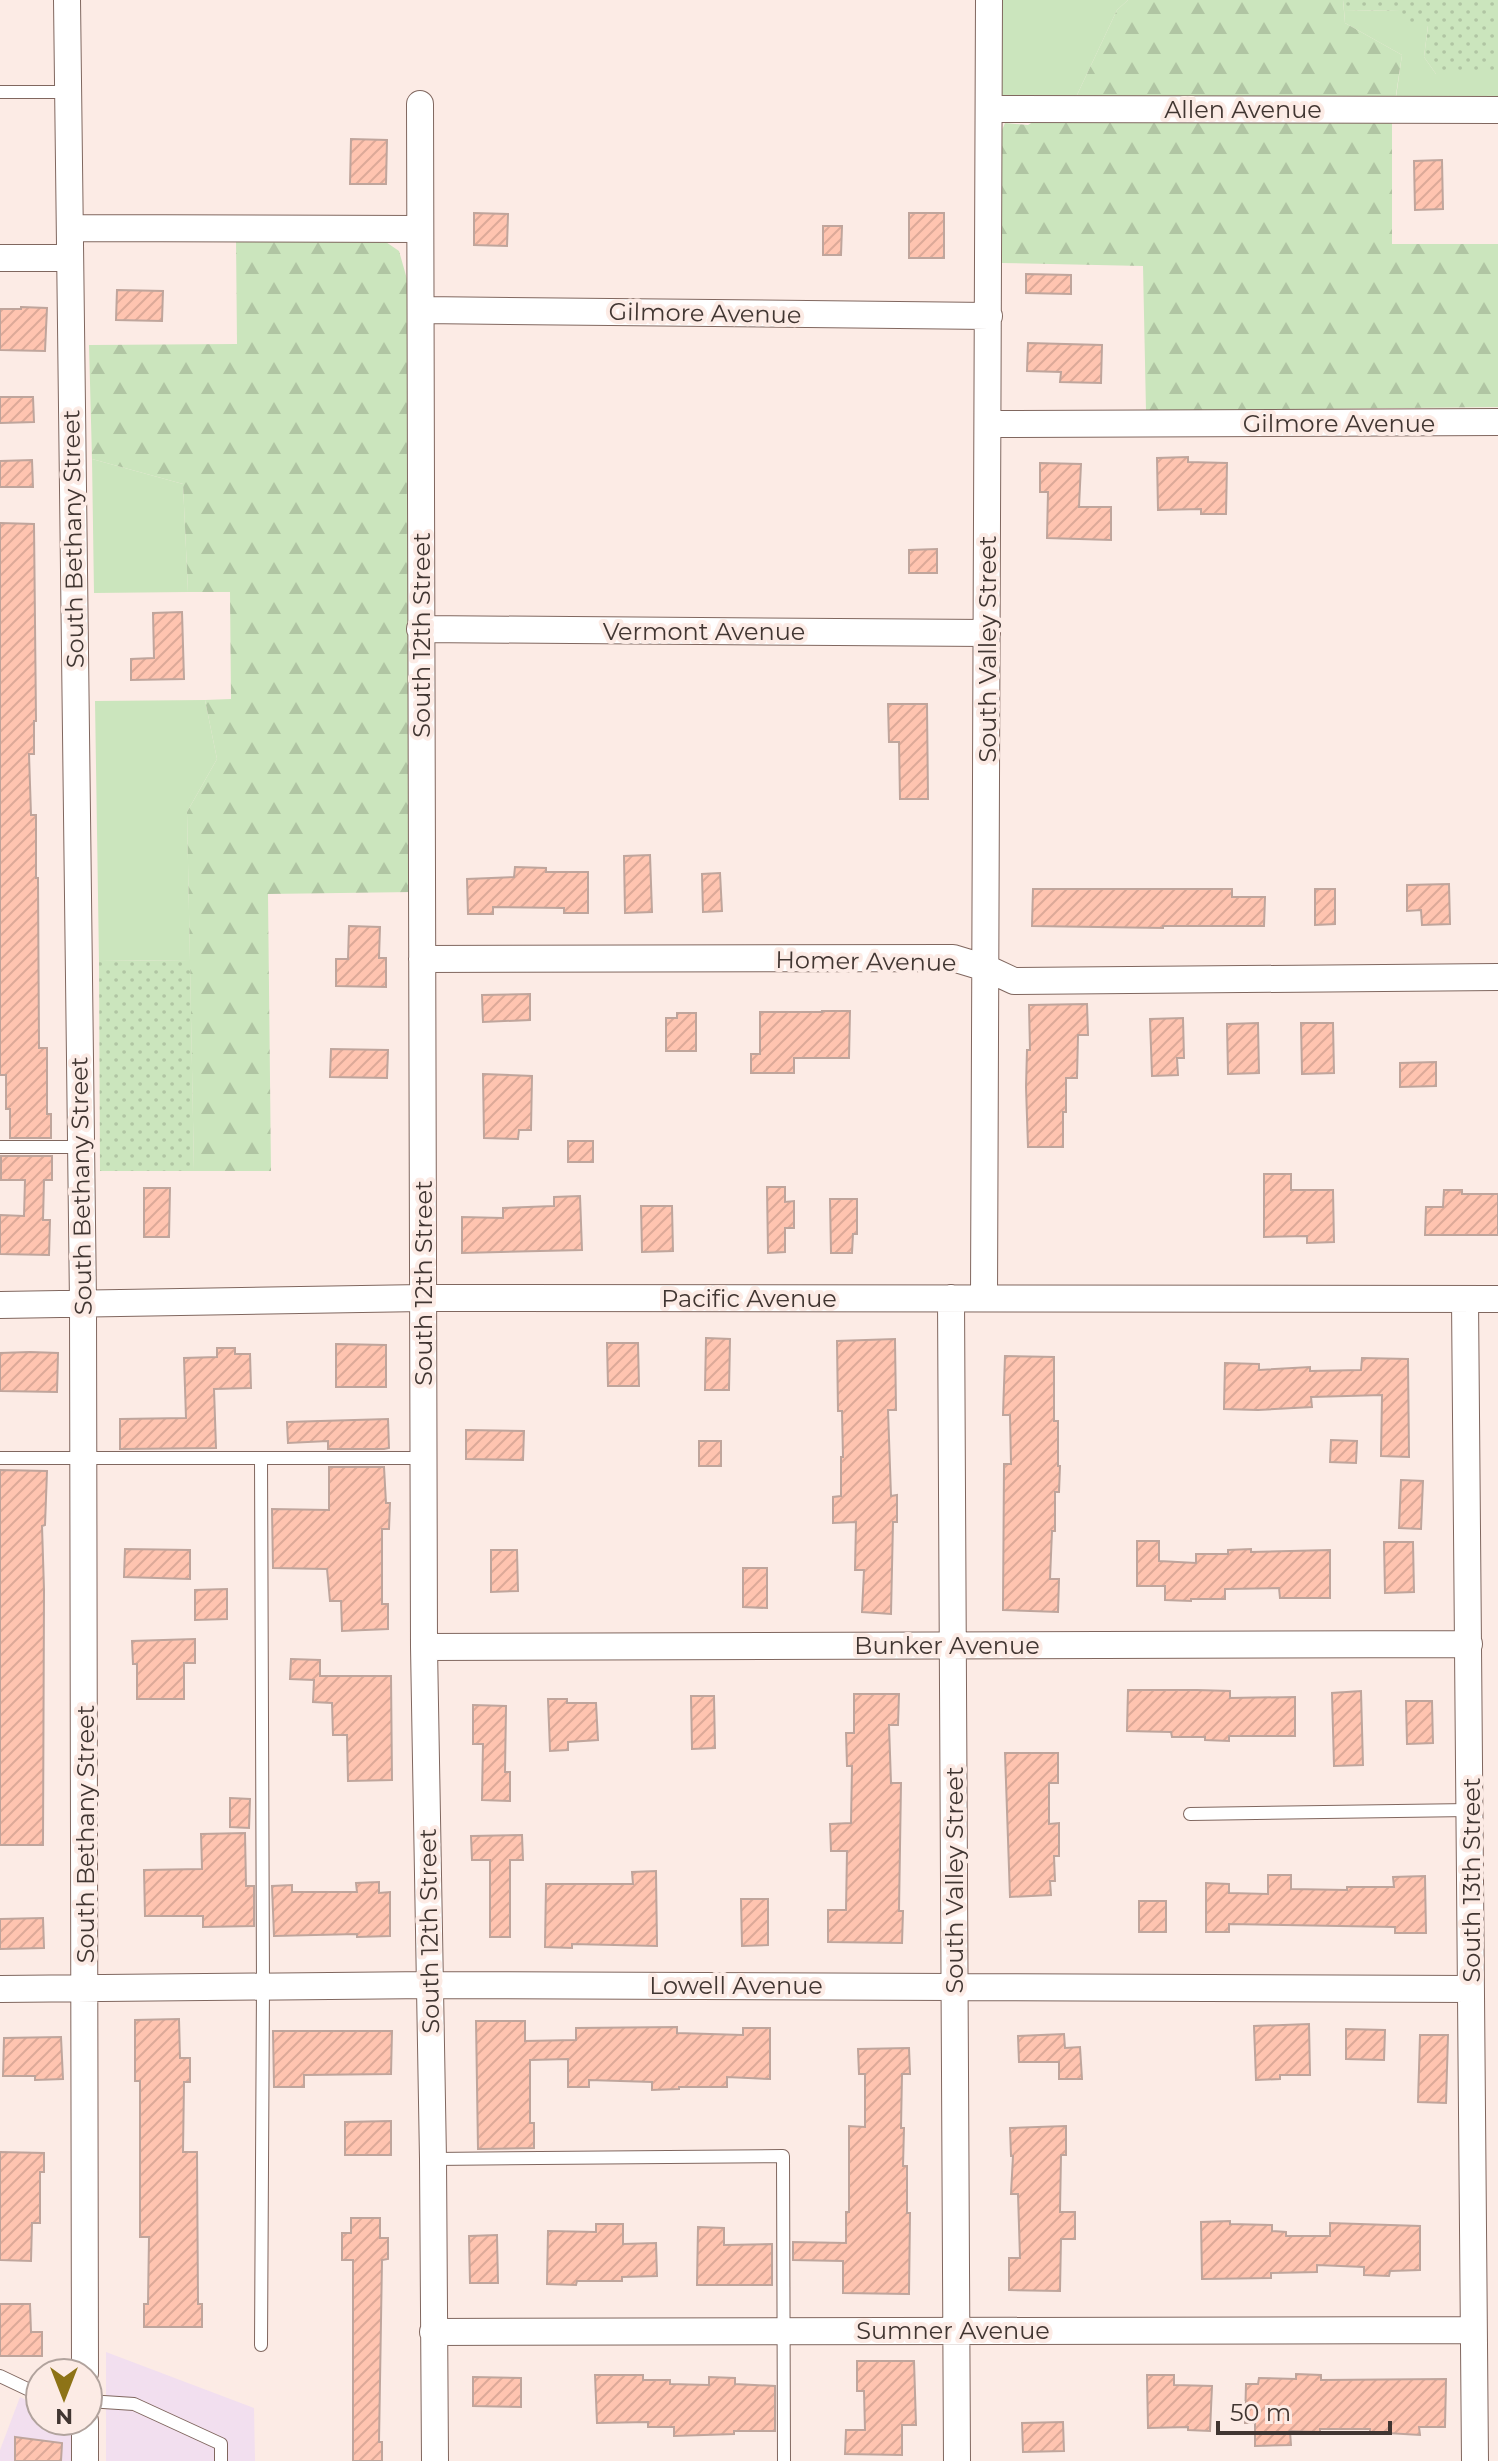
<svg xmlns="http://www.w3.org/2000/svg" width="1498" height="2461" viewBox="0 0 1498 2461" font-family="Montserrat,sans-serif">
<defs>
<pattern id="forest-firs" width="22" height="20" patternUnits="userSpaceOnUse" patternTransform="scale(2)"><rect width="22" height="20" fill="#cbe5bd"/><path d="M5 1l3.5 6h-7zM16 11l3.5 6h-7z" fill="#b0c5a3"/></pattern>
<pattern id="garden-dots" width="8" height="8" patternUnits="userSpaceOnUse" patternTransform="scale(2)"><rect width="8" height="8" fill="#cbe5bd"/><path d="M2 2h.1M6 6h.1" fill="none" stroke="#b0c5a3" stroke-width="1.8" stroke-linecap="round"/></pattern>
<pattern id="building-hatch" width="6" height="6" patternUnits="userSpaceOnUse" patternTransform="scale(2)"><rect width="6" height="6" fill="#ffc4b0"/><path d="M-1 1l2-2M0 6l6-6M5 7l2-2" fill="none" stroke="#dca998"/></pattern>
</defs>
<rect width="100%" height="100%" fill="#fcebe5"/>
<path fill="#f2dfef" d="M106,2352L254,2408L255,2461H106Z
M20,2397L40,2407V2421H67L76,2425V2461H0V2450Z"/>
<path fill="#cbe5bd" d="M1001,0H1128L1117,10L1077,95L1069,100L1000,97Z
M1344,10L1401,11L1428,25L1424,57L1436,74H1498V96L1396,97L1402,55L1345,23Z
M92,459L183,484L188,592L94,593Z
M205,700L217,759L187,812L190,960L99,961L95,701Z"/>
<path fill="url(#forest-firs)" d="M1128,0H1343L1345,23L1402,55L1392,121V244H1498V407L1146,411L1143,266L1001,263L1000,135L1005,123L1028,125L1077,95L1117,10Z
M236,238L383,240L399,251L407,279L413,892L268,894L271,1171H194L187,812L217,759L205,700L231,699L230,592H188L183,484L92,459L89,345L237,344Z"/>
<path fill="url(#garden-dots)" d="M1343,0H1498V74H1436L1424,57L1428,26L1400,25V11L1344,10Z
M190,960L194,1171H100L99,961Z"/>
<path fill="url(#building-hatch)" stroke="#bfa59c" stroke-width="2" d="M351,139L387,140L386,184H350Z
M1442,160L1443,209L1415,210L1414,161Z
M474,213L508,214L507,246L474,245Z
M909,213H944V258H909Z
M823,226H842L841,255H823Z
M1026,274L1071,275V294L1026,293Z
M117,290L163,291L162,321L116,320Z
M21,307L47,308L45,351L0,350V309H21Z
M1028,343L1102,345L1101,383L1060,382L1061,372L1027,371Z
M0,397H33L34,422L0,423Z
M1188,457V462L1227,463L1226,514H1201V509L1158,510L1157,458Z
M32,460L33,487H0V461Z
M1040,463L1081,464L1079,507H1111V540L1047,538L1048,492H1040Z
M0,523L34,524L36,721H34V754H29L31,815H36V878H38L39,1048H47V1114H51V1138H10V1109H6V1075H0Z
M937,549V573H909V550Z
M182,612L184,679L131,680V659L154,658L153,613Z
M888,704H927L928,799H900L899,742H889Z
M650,855L652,912L625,913L624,856Z
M515,867L546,868V872H588V913H564V908L493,907V914H468L467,879L514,877Z
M720,873L722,911L703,912L702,874Z
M1449,884L1450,924L1422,925L1421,910L1407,911V885Z
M1033,889H1232V897H1265L1264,926H1163V928L1032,926Z
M1315,889H1335V924L1315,925Z
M349,926L380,927L379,958H386V987L336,986V959H348Z
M530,994V1020L483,1022L482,995Z
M1087,1004L1088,1035H1078L1077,1078H1066V1112H1063V1147H1028L1026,1087L1027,1050H1030L1029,1005Z
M822,1011H850L849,1058H794V1073H751V1054H760V1012H822Z
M677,1013H696V1051H666V1018H677Z
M1183,1018L1184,1058H1177L1178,1075L1152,1076L1150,1019Z
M1258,1023L1259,1073L1228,1074L1227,1024Z
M1301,1023H1333L1334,1073L1302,1074Z
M331,1049L388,1050L387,1078L330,1077Z
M1436,1062V1086L1400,1087V1063Z
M483,1074L532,1076L531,1130H519L518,1139L484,1138Z
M568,1141H593V1162H568Z
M1,1156H52V1180H44L43,1220H50L49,1255L0,1254V1215L24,1216L25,1180H1Z
M1264,1174H1291V1190H1333L1334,1242L1307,1243V1236L1264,1237Z
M767,1187H785V1202L794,1201V1228H785V1252L768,1253Z
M144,1188H170L169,1237H144Z
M1444,1190H1462V1194H1498V1235H1425L1426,1207H1443Z
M580,1196L582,1250L462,1253V1217L503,1218V1208L554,1206V1197Z
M830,1199H857V1234H853L852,1253H831Z
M641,1206H672L673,1251L642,1252Z
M706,1338L730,1339L729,1390H705Z
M895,1339L896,1410H888L891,1496L897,1495V1522H893L891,1614L862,1612L864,1570H855L856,1522L833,1523V1497L841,1496V1457H843L842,1411H838L837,1341Z
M607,1343H638L639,1386H608Z
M336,1344L386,1345V1387H336Z
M217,1348H235V1354H250L251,1388L214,1389L216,1448L120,1449V1419L186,1418L184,1358L217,1357Z
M30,1352L58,1353L57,1392L0,1391V1353Z
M1005,1356L1054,1357V1421H1058V1466H1060L1059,1492H1055V1531H1052L1050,1579H1059L1058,1612L1003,1610L1004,1464H1011L1010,1415H1003Z
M1362,1358L1408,1359L1409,1457L1381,1456L1382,1395L1311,1397L1312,1407L1258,1410L1224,1409L1225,1363L1259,1364V1370L1310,1367V1371L1361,1370Z
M388,1419L389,1448L384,1449H328V1441L288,1443L287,1422Z
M466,1430L524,1431L523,1460L466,1459Z
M1331,1440L1357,1441L1356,1463L1330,1462Z
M699,1441H721V1466H699Z
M329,1467H384L386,1503H390L389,1529H382V1604H388V1629L342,1631L341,1601H330L327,1569L273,1568L272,1509L329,1510Z
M0,1470L47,1471L45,1525L42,1526L44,1590L43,1845H0Z
M1401,1480L1423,1481L1421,1529L1399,1528Z
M1137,1541H1159V1561L1196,1563V1554H1228V1550L1251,1549V1552L1330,1550V1598H1280L1279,1588L1225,1589V1599H1191V1601L1165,1600V1586H1137Z
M1384,1542H1413L1414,1592L1385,1593Z
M125,1549L190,1550V1579L124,1577Z
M491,1550H517L518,1591L491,1592Z
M743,1568H767V1608L743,1607Z
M227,1589V1619L195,1620V1590Z
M195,1639V1663H184V1699H137V1664H133L132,1641Z
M291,1659L320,1660V1676H391L392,1780L348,1781L347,1735H333L332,1703L313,1702L314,1680L290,1679Z
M1128,1690H1197L1230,1691V1698L1295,1697V1736H1229V1741L1205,1740V1737H1172L1171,1732L1127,1731Z
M1361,1691L1363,1765L1334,1766L1332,1693Z
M854,1694H899L898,1725H889L891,1783H901L899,1911H903L902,1943L828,1942V1910H846L847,1851H831L830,1824L851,1823L852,1766H847L846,1733H854Z
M691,1696H714L715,1748L692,1749Z
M548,1699H567V1703H596L598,1740L568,1742V1750L550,1751Z
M1406,1701H1432L1433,1743L1407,1744Z
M473,1705L506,1706L505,1772H510V1801L482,1800L483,1744H473Z
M1005,1753H1058V1783H1049V1824L1059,1823V1856H1054L1055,1881H1050L1051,1895L1010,1897Z
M230,1798L250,1799L249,1828L230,1827Z
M245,1833L246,1886H254V1926L203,1927V1916H145L144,1870L202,1869L201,1834Z
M522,1835L523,1860H510V1937H490V1860H472L471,1836Z
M656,1871L657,1946L572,1944V1948L545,1947L546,1884H633L632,1872Z
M1268,1875H1291V1889L1347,1890V1887H1394L1393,1877L1425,1876L1426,1933H1395V1927L1229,1924V1932H1206V1883L1229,1884V1893L1268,1894Z
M379,1882V1893L390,1892V1936L357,1937V1934L274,1936L272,1886L292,1885V1892H357L356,1883Z
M741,1899H768V1945L742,1946Z
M1139,1901H1166V1932H1139Z
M43,1918L44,1948L0,1949V1919Z
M179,2019L180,2058H190V2082H184L183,2152H197L198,2304H202V2327H144V2304H148L149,2237H140V2081H135V2020Z
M476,2021H525V2041L576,2040V2028L677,2027V2033L743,2035V2028H770V2079L727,2077V2087H679V2089L652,2090V2082L589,2080V2087H568V2059L530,2060V2123H534V2148L478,2149Z
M1309,2024L1310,2075H1280V2079L1256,2080L1254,2026Z
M1346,2029L1385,2030L1384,2060L1346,2059Z
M273,2031H392L391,2074L304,2075V2087H274Z
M1064,2034L1065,2048L1080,2047L1082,2079H1059V2062H1019L1018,2036Z
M1420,2035H1448L1446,2103L1418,2102Z
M61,2037L63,2079L35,2080V2076H3L4,2038Z
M909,2048L910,2074H902L901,2128H904L903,2166H907V2213H910L909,2294L843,2293V2261L793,2260V2242L846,2243V2212H849V2126L865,2127V2074H859L858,2049Z
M391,2121V2155H345V2122Z
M1066,2126V2155H1061L1060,2212H1075V2239H1061L1060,2291L1009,2290V2258H1020L1018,2194H1011L1013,2156H1011L1010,2128Z
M0,2152L44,2153V2172H40V2223H32L31,2261L0,2260Z
M351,2218H380V2238H388V2259L382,2260L379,2442H382V2461H353V2260H342V2233H351Z
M1230,2221V2224L1272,2225V2231L1286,2232V2236H1330V2223L1420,2226V2270L1390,2271L1389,2276L1364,2275V2267L1317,2265V2272L1271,2273V2278L1202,2279L1201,2222Z
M596,2224H623V2244L656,2243L657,2276L622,2277V2281H577L576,2285L547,2284L548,2231L596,2232Z
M698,2227L724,2228V2245L772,2244V2285H697Z
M497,2235L498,2283H470L469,2236Z
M0,2304H30L31,2332H42V2356H0Z
M857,2361H914L916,2425H902V2455L845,2454L846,2430H865L864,2391H857Z
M1296,2374L1321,2375V2380L1446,2379L1445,2427H1419L1420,2435L1370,2432V2429H1320V2432L1290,2431L1291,2445L1255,2446V2423H1245L1246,2384H1258L1259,2378L1296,2379Z
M595,2375H643V2380H670V2384L709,2385V2377L735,2378V2384L775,2386V2431H734V2434L674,2436V2427H648V2422L597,2423Z
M1147,2375H1174V2385L1212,2386L1210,2431L1188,2430V2427L1148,2428Z
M473,2377L521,2378V2407L473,2406Z
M1063,2422L1064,2451L1023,2452L1022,2423Z
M15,2437L62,2443L61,2461H15Z"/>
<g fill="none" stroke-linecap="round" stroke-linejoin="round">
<g stroke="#80675f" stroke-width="14">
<path id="lane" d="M0,92H68
M0,1147H81
M0,1458H261
M1190,1814L1470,1810
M433,2159L783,2156L784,2461
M261,2345L263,1986L261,1458H424
M0,2376L40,2395
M88,2401L134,2404L221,2444V2461"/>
</g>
<g stroke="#80675f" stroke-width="28">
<path id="street" d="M67,0L83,1304L85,2373
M420,104L424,1647L433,2159L435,2461
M989,109L1498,110
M70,228L419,229
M0,258H70
M422,310L989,316
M989,424L1498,422
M420,629L987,633
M422,959L953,958L986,968L1014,981L1498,977
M951,1298L957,2461
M984,1298L989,0
M1465,1299L1475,2461
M0,1305L423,1298L1498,1299
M424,1647L1469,1644
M0,1989L431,1985L1471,1989
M433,2332L1473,2330
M85,2461V2421"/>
</g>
<use href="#lane" stroke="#fff" stroke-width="12"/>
<use href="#street" stroke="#fff" stroke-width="26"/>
</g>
<g text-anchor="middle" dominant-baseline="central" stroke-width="8" stroke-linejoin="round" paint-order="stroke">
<g font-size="24" fill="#413632" stroke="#fcebe5">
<text x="1243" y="109">Allen Avenue</text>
<text transform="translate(705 313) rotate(1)">Gilmore Avenue</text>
<text x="1339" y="423">Gilmore Avenue</text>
<text transform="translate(73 539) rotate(-91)">South Bethany Street</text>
<text x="704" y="631">Vermont Avenue</text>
<text transform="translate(421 635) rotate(-90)">South 12th Street</text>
<text transform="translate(987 649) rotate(-90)">South Valley Street</text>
<text transform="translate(866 961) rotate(1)">Homer Avenue</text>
<text transform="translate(81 1186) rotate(-91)">South Bethany Street</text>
<text transform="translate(423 1283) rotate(-90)">South 12th Street</text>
<text x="749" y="1298">Pacific Avenue</text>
<text x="947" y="1645">Bunker Avenue</text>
<text transform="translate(85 1834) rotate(-90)">South Bethany Street</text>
<text transform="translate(954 1880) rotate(-90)">South Valley Street</text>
<text transform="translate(1471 1880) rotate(-90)">South 13th Street</text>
<text transform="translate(429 1931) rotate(-91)">South 12th Street</text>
<text x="736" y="1985">Lowell Avenue</text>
<text x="953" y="2330">Sumner Avenue</text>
</g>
</g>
<g transform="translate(64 2397) rotate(180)"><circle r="38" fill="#fcebe5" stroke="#b1a39d" stroke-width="2"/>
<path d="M0-6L14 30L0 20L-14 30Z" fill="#8d7317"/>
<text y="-12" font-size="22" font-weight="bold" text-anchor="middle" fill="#413632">N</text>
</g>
<path d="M1218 2421v12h172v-12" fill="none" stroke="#413632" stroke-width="4"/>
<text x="1230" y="2421" font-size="24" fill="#413632" stroke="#fcebe5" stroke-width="6" paint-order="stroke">50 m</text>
</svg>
